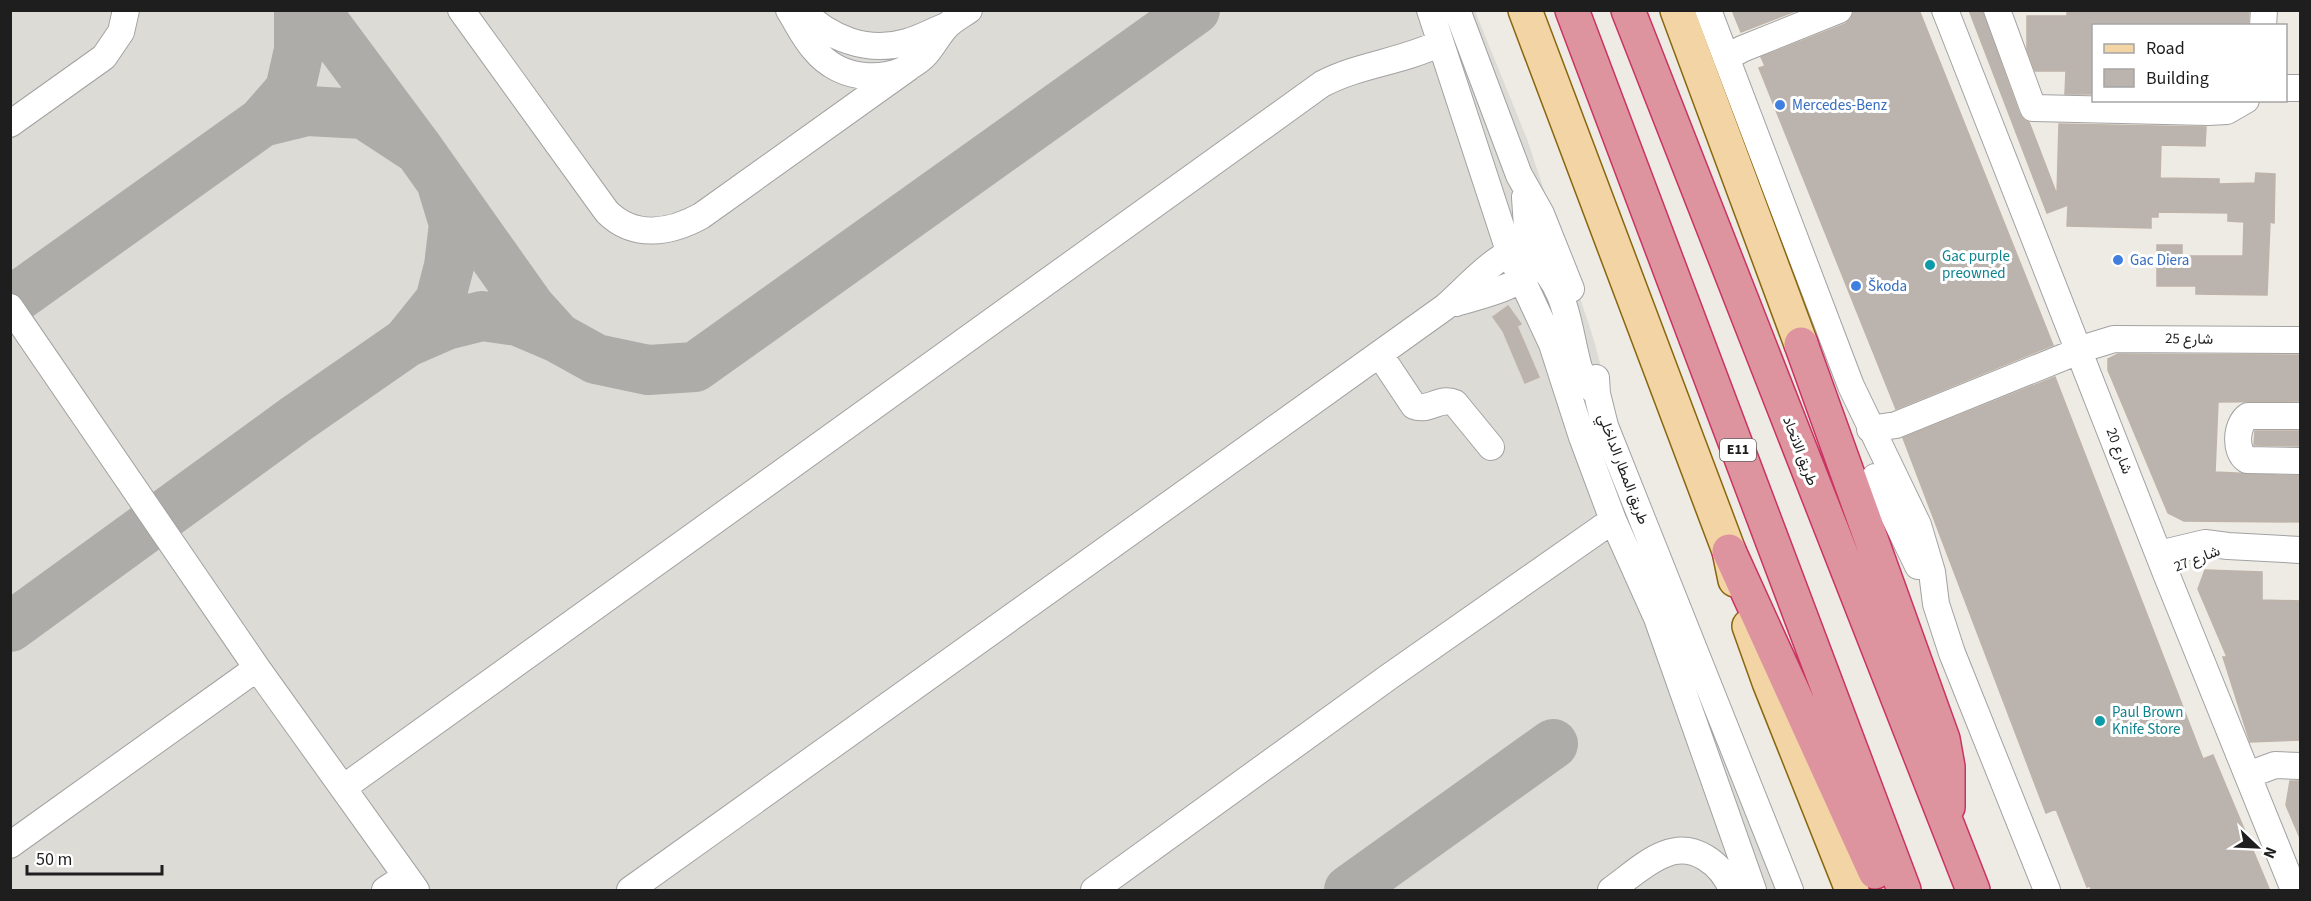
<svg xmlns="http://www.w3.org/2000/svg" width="2311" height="901" viewBox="0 0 2311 901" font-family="'Source Sans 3',Vazirmatn,sans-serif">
<rect width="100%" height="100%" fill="#eeebe5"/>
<path fill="#dddbd6" d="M10,11H1475L1527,139L1594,340L1613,413L1802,890H11Z"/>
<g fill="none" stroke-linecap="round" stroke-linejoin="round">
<path stroke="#adaca8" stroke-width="50" d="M315,10L419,150L530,307L558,338
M262,122L290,90L299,50V10
M10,302L262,122L307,111L364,114L419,150
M407,342L440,301L449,266L454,224L443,188
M10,627L296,419L407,342L446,325L482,316L518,321L558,338L596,359L648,370L695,367L1195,10
M1349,890L1553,744"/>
</g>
<path fill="#bbb4ae" stroke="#beb3a9" stroke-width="1.5" d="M1732,10H1798L1741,32Z
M1854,10H1919L2053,345L1896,409L1759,68L1765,66L1761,57L1845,24L1851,19Z
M1969,10H1982L2019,113L2024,120L2029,122L2057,195L2059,124L2206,127L2205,146L2161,145L2160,178L2219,179V184L2255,183L2256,173L2275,174L2274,223L2270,222L2267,295L2196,294V286H2157V245H2182V256H2243L2244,222L2228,221V213L2158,212V217H2151V228L2067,226L2068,205L2047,213Z
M2067,10H2249L2248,26H2094V94H2065L2066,71H2035L2027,49V16H2067Z
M1508,306L1521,324L1517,326L1539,377L1525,383L1503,331L1493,317Z
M2118,354L2301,355V401L2218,402L2215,472L2301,476V522L2184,521L2168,513L2108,370V359Z
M2055,377L2203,759L2213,755L2270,891H2092L2090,886L2087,887L2056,809L2046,813L1903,438Z
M2255,431H2301V446L2254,445Z
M2205,570L2262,572V600L2301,601V740L2250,742L2223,657H2227L2198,589Z
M2290,781H2301L2300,838L2286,805Z"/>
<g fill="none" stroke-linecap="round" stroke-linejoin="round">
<g stroke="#a2a2a2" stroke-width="28">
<path id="minor" d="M461,10L607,212C634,239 670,233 701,216L908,68
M789,10C797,23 804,38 814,49C841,83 893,85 924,56C933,47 938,35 946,27C952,20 962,15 969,10
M801,10C829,38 867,54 907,42C921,38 933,31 946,26
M1430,10L1510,254L1552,344L1582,437L1613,520L1657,618L1753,890
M1457,10L1519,175L1541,214L1571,289
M1708,10L1851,386L1918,525L1932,572L1936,604L1952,653L2047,890
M1945,10L2165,571L2294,890
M1997,10L2033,108L2208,112L2227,111L2246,100
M2263,26L2264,10
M1726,58L1742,49L1839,10
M2286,88H2300
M10,124L104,57L121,32L126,10
M1456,303C1470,299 1512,288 1520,279C1526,273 1528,264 1529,256L1525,197
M10,307L257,668L416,890
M1380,355L1414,406C1429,412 1440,396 1455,403L1491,447
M1596,378L1597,394L1605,426L1790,890
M2300,416H2248C2236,424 2234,452 2247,460L2300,461
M1870,429L1896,425L2091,346L2114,339L2300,340
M1875,477L1918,566
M2159,554L2205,543L2228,546L2300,550
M2248,775L2275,765L2300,766
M343,788L1322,84C1360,64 1402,62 1440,43
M10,845L257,668
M385,890L406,876
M630,890L1445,307C1460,294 1491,261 1508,254C1518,251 1527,254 1534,260C1568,286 1568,330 1579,368L1585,380L1597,394
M1094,890L1390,676L1613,520
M1611,890C1628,878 1646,861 1665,854C1694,842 1722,864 1732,890"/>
</g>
<g stroke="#8a660e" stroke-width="36">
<path id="major" d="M1525,10L1729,551L1735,580
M1677,10L1801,344
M1749,626L1769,682L1852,890"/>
</g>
<g stroke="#c93462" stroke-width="36">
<path id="highway" d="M1572,10L1904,890
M1628,10L1973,890
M1801,344L1943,739L1948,767V807
M1729,551L1875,872"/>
</g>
<use href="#minor" stroke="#fff" stroke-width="26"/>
<use href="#major" stroke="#f3d4a5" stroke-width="33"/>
<use href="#highway" stroke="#de949f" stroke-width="33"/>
</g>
<g fill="#3f7fe0" stroke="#fff" stroke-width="2">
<circle cx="1780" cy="105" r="6"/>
<circle cx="2118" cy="260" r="6"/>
<circle cx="1856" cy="286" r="6"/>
</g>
<g fill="#0f9aa8" stroke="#fff" stroke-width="2">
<circle cx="1930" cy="265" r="6"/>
<circle cx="2100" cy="721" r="6"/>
</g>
<g text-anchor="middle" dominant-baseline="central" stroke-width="6" stroke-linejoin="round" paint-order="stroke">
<rect fill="#fff" stroke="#626262" stroke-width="1.5" x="1720" y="439" width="36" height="22" rx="4.5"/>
<g font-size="14" font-weight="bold" fill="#1e1e1e">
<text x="1738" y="450">E11</text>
</g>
<g font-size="15" fill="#366cbe" stroke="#fff" text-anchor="start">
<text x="1792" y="105">Mercedes-Benz</text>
<text x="2130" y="260">Gac Diera</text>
<text x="1868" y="286">Škoda</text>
</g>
<g font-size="15" fill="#0d838f" stroke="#fff" text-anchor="start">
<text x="1942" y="256">Gac purple<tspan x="1942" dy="17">preowned</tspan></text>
<text x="2112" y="712">Paul Brown<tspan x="2112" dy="17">Knife Store</tspan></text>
</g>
<g font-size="15" fill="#1e1e1e" stroke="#fff">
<text transform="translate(2189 339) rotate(1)">شارع 25</text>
<text transform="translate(1800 451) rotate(69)">طريق الاتحاد</text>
<text transform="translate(2119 451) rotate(69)">شارع 20</text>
<text transform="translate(1623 469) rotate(69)">طريق المطار الداخلي</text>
<text transform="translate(2197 559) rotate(-21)">شارع 27</text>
</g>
</g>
<rect width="2311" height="901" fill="none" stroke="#1e1e1e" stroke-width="24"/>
<rect x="2092" y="24" width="195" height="78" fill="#ffffff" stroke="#a5a5a5" stroke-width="1.5"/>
<rect x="2104" y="44" width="30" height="9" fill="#f3d4a5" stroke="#a5a5a5" stroke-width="1.5"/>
<text x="2146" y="54" font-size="18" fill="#1e1e1e">Road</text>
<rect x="2104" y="69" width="30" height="18" fill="#bbb4ae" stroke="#a5a5a5" stroke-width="1.5"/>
<text x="2146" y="84" font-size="18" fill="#1e1e1e">Building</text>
<g transform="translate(2257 847) rotate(113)" stroke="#ffffff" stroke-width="4.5" paint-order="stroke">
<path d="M0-4.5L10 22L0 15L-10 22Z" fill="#1e1e1e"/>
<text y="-9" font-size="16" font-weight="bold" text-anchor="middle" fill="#1e1e1e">N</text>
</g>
<path d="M27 865v9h135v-9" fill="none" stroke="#1e1e1e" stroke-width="3"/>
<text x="36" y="865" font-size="18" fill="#1e1e1e" stroke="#ffffff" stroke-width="4.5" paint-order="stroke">50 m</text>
</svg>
